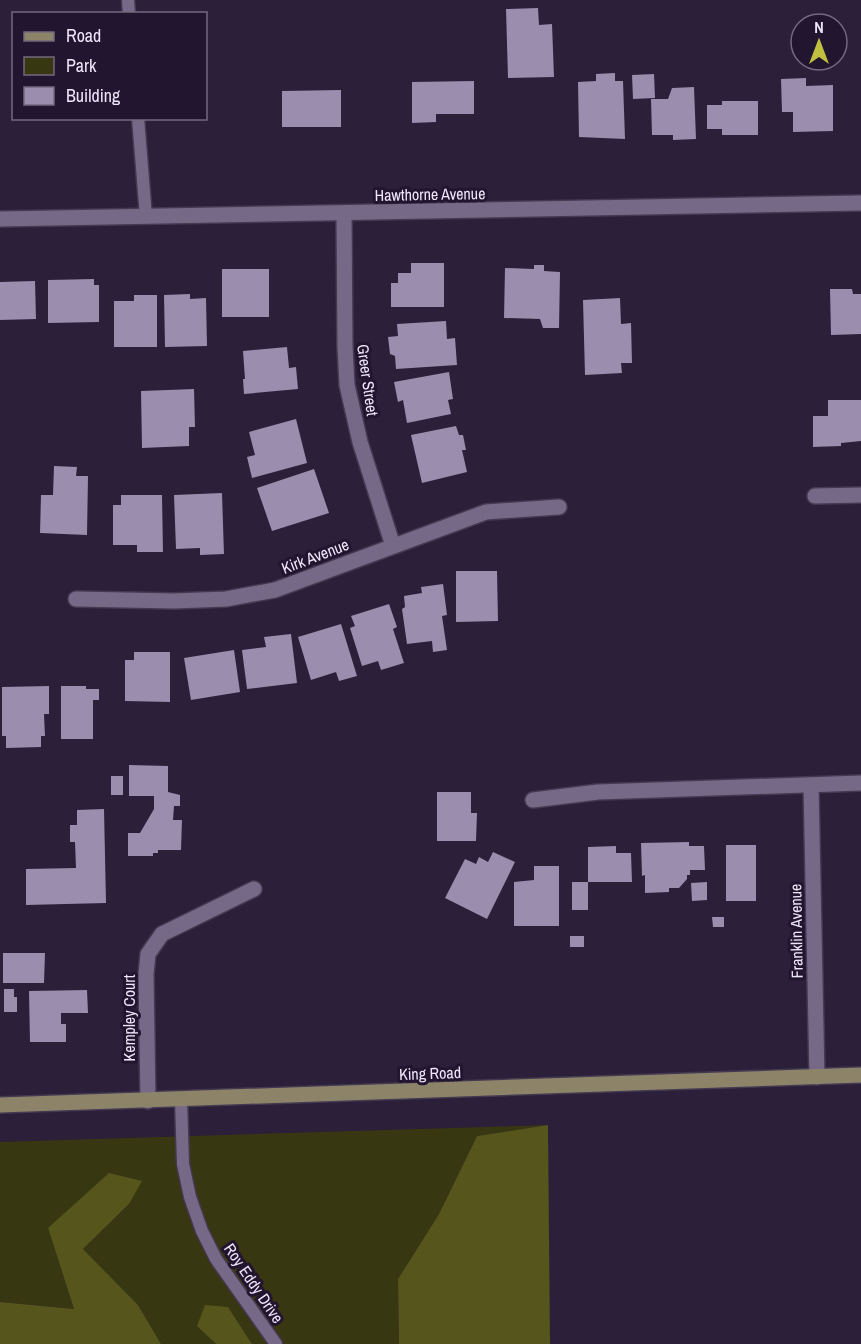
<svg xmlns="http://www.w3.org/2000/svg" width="861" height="1344" font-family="'Archivo Narrow',sans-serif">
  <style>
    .green { fill: #373711 }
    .forest { fill: #56551c }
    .building { fill: #9a8dae }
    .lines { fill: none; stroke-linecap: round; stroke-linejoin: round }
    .lane-casing { stroke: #433950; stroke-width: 15 }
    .street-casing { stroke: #433950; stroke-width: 18 }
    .secondary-casing { stroke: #433950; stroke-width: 18 }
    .lane { stroke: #766988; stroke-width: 12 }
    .street { stroke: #766988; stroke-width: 15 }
    .secondary { stroke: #8d8369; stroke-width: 15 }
    .labels { text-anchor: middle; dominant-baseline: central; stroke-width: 6; stroke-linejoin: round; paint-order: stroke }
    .street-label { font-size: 16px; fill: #ede6f8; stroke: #21152f }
  </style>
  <rect width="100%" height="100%" fill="#2b1f39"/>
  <!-- green -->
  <polygon class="green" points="548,1125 477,1136 439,1214 398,1279 399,1344 252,1344 228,1307 198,1326 216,1344 161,1344 138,1305 83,1249 129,1204 48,1228 74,1309 0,1302 0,1142"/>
  <!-- forest -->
  <g class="forest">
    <polygon points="548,1125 550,1344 399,1344 398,1279 439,1214 477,1136"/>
    <polygon points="109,1173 142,1181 129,1204 83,1249 138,1305 161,1344 0,1344 0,1302 74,1309 48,1228"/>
    <polygon points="205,1305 228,1307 252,1344 216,1344 197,1326"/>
  </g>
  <!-- building -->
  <g class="building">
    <polygon points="538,8 539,25 552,24 554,77 508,78 506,9"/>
    <polygon points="615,73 615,81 623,81 625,139 579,137 578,82 596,81 596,74"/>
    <polygon points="654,74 655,98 633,99 632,75"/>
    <polygon points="806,78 806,86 833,85 833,131 793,132 793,112 782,112 781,79"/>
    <polygon points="474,81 474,114 436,114 436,122 412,123 412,82"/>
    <polygon points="694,87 696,139 673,140 673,135 652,135 651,99 668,99 672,88"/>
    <polygon points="341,90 341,127 282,127 282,91"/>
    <polygon points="722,101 758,101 758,135 722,135 722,129 707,129 707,105 722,105"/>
    <polygon points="411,263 444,263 444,307 391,307 391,283 398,283 398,273 411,273"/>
    <polygon points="534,265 544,265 544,271 560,272 559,328 543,328 540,319 504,318 505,268 534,269"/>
    <rect x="222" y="269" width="47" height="48"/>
    <polygon points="94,279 94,285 99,285 99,322 48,323 48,280"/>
    <polygon points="35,281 36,319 0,320 0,282"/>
    <polygon points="830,289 852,289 853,294 861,294 861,334 831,335"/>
    <polygon points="190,294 190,299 206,298 207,346 165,347 164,295"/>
    <polygon points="134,295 157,295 157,347 114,347 114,301 134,301"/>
    <polygon points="620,298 621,324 631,323 632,363 621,363 622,373 585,375 583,300"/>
    <polygon points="446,321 447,339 455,338 457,365 396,369 395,356 390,354 388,337 398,336 397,324"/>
    <polygon points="287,347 289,368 296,367 298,389 244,394 243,379 245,379 243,351"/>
    <polygon points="449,372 453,399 448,400 451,414 407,423 403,400 398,402 394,382"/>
    <polygon points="194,389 195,427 189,427 189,446 142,448 141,391"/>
    <polygon points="828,400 861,400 861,441 841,443 841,446 813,447 813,416 828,416"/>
    <polygon points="296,419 307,463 252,478 247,457 255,455 249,432"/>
    <polygon points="456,426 459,435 463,435 466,450 462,450 467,472 422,483 411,435"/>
    <polygon points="54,466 77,467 76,476 88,476 87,535 40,533 41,495 53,495"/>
    <polygon points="314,469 329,513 272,531 257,488"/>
    <polygon points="222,493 224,554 200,555 200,548 176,549 174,495"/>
    <polygon points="121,495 162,495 163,552 137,552 137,545 113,545 113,505 121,505"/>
    <polygon points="456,571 497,571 498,621 456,622"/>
    <polygon points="443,584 447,615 442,616 447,650 433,652 432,641 407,644 402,609 405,607 404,596 422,593 421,587"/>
    <polygon points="389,604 397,627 393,629 404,663 381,670 378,661 362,666 350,628 355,626 351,616"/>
    <polygon points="341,624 357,676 339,681 336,672 311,680 298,637"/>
    <polygon points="291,634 297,683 247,689 242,650 266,647 264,637"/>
    <polygon points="234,650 240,692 191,700 184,658"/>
    <polygon points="134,652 170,652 170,702 125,701 125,660 134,660"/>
    <polygon points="49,686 49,714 44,714 45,736 41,736 41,747 6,748 6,736 2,736 2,687"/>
    <polygon points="61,686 86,686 86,689 99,689 99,700 93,700 93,739 61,739"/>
    <polygon points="129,765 168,766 168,792 180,795 180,806 174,806 173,820 182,820 181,850 158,850 158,853 153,853 153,856 128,856 128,833 140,833 154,809 154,796 129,796"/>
    <rect x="111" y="776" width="12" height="19"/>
    <polygon points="437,792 471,792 471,813 477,813 476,841 437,841"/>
    <polygon points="104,809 106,903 26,905 26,869 76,868 75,842 70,842 70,825 77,825 77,810"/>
    <polygon points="689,842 689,846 704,846 705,870 690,870 690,875 687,875 687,879 679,888 669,888 669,892 645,893 645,875 642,876 641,843"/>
    <rect x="726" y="845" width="30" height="56"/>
    <polygon points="616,846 616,853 631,853 632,882 588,882 588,847"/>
    <polygon points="493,852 515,862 487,919 445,898 465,859 476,864 479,857 488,862"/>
    <polygon points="534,866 559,866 559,926 514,926 514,882 534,880"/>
    <rect x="572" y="882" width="16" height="28"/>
    <polygon points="707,882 707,900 692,901 691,883"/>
    <polygon points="712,917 724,917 724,927 713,927"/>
    <rect x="570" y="936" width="14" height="11"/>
    <polygon points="3,953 45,953 44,983 3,983"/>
    <polygon points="4,989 14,989 14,997 17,997 17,1012 4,1012"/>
    <polygon points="87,990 88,1013 61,1013 61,1024 66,1024 66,1042 30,1042 29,991"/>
  </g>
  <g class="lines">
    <defs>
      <g id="lane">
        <polyline points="128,0 129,14"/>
        <polyline points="138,118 146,217"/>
        <polyline points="181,1099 183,1164 190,1197 202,1231 216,1259 276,1344"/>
      </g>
      <g id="street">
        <polyline points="344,214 345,347 347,385 360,442 393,546"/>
        <polyline points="0,219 861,203"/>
        <polyline points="815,496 861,495"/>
        <polyline points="76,599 174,601 226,599 275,590 486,512 559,507"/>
        <polyline points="811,785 817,1077"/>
        <polyline points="533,800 598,792 861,783"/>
        <polyline points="148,1101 146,974 148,954 162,934 254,889"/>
      </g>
      <polyline id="secondary" points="0,1105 861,1075"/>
    </defs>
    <!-- lane casing -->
    <use href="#lane" class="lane-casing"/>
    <!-- street casing -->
    <use href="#street" class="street-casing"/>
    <!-- secondary casing -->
    <use href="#secondary" class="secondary-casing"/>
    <!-- lane -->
    <use href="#lane" class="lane"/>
    <!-- street -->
    <use href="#street" class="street"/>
    <!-- secondary -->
    <use href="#secondary" class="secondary"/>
  </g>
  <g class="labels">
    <!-- street labels -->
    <g class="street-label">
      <text transform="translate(430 194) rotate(-1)">Hawthorne Avenue</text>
      <text transform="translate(368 380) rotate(82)">Greer Street</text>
      <text transform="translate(315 556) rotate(-21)">Kirk Avenue</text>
      <text transform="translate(796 931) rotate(-91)">Franklin Avenue</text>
      <text transform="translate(129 1018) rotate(-90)">Kempley Court</text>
      <text transform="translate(430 1073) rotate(-2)">King Road</text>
      <text transform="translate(254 1283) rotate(56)">Roy Eddy Drive</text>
    </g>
  </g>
  <!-- legend -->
  <rect x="12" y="12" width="195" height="108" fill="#21152f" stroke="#73697f" stroke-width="1.5"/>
  <rect x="24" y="32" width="30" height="9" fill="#8d8369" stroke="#73697f" stroke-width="1.5"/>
  <text x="66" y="42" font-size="18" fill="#ede6f8">Road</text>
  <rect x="24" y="57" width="30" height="18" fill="#373711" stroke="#73697f" stroke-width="1.5"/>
  <text x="66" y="72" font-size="18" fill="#ede6f8">Park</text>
  <rect x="24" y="87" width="30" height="18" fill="#9a8dae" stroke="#73697f" stroke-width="1.5"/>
  <text x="66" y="102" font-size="18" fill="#ede6f8">Building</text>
  <!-- north arrow -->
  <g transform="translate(819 42)"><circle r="28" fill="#21152f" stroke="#73697f" stroke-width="1.5"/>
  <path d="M0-4.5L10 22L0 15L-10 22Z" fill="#c1be40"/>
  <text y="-9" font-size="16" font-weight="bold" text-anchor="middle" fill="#ede6f8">N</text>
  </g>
</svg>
